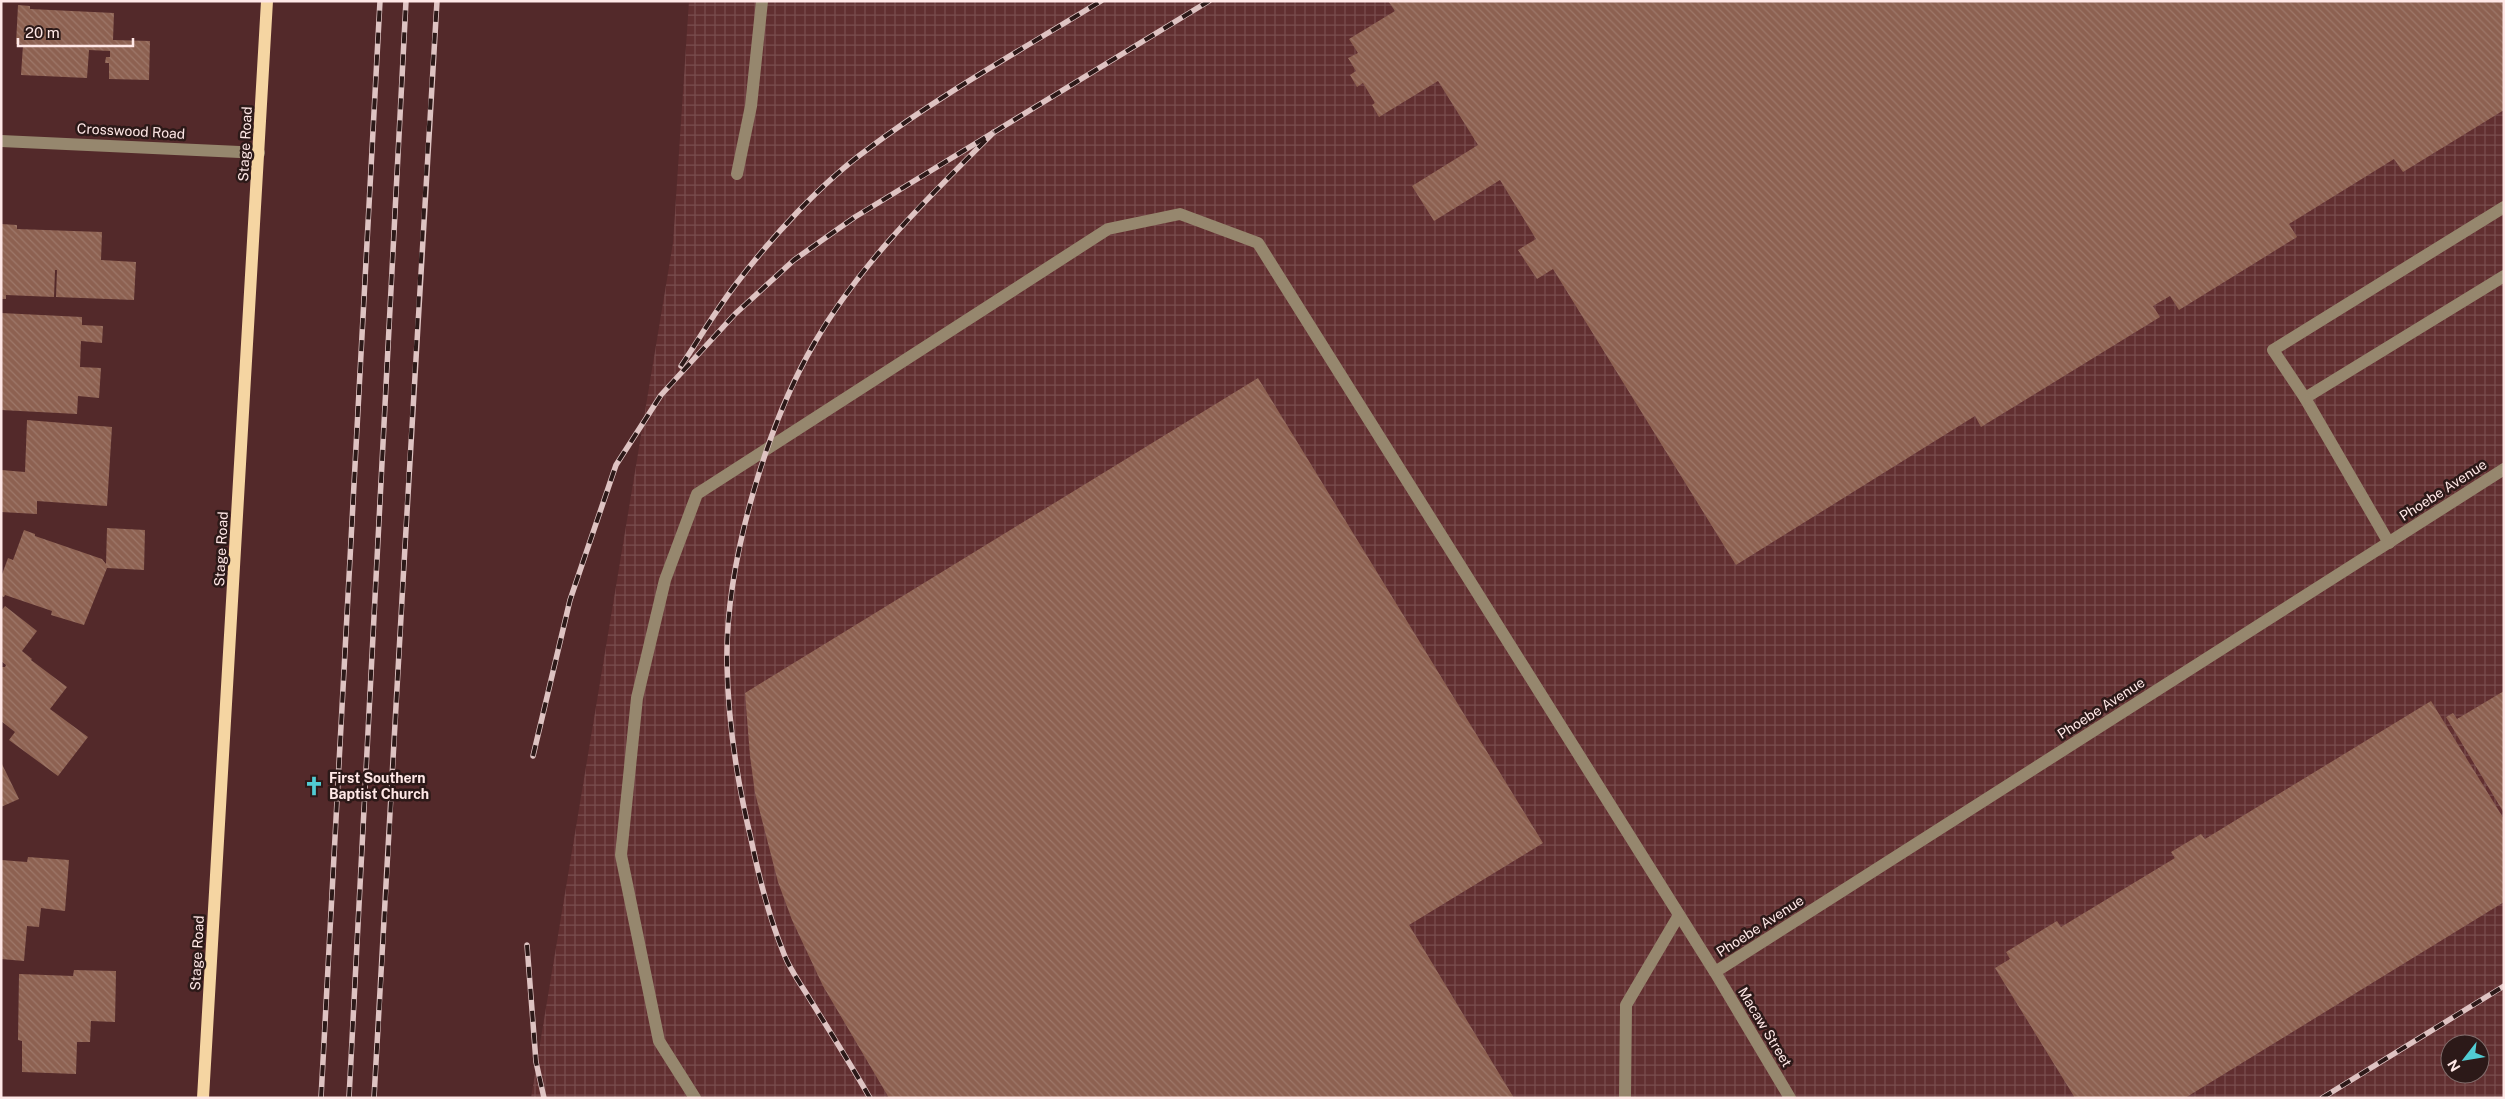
<svg xmlns="http://www.w3.org/2000/svg" width="2505" height="1099" font-family="'Public Sans',sans-serif">
  <style>
    .industrial { fill: url(#industrial-grid); fill-rule: evenodd }
    .building { fill: url(#building-back-hatch) }
    .lines { fill: none; stroke-linecap: round; stroke-linejoin: round }
    .minor { stroke: #96876e; stroke-width: 12 }
    .major { stroke: #f5d5a2; stroke-width: 12 }
    .rail-casing { stroke: #dec3c2; stroke-width: 5.5 }
    .rail { stroke: #2c1918; stroke-width: 4; stroke-dasharray: 11; stroke-linecap: butt }
    .labels { text-anchor: middle; dominant-baseline: central; stroke-width: 5; stroke-linejoin: round; paint-order: stroke }
    .street-label { font-size: 14px; fill: #ffe8e7; stroke: #2c1918 }
    .poi-label { font-size: 14px; font-weight: bold; fill: #ffe8e7; stroke: #2c1918; text-anchor: start }
  </style>
  <defs>
    <pattern id="industrial-grid" width="8" height="8" patternUnits="userSpaceOnUse" patternTransform="scale(1.25)"><rect width="8" height="8" fill="#612f30"/><path d="M0 4h8M4 0v8" fill="none" stroke="#794d4e"/></pattern>
    <pattern id="building-back-hatch" width="6" height="6" patternUnits="userSpaceOnUse" patternTransform="scale(1.25)"><rect width="6" height="6" fill="#8d6151"/><path d="M-1 5l2 2M0 0l6 6M5-1l2 2" fill="none" stroke="#9e786a"/></pattern>
  </defs>
  <rect width="100%" height="100%" fill="#53292a"/>
  <!-- industrial -->
  <path class="industrial" d="M689,1H2504V1098H531L673,243ZM2450,1044H2480V1074H2450Z"/>
  <!-- building -->
  <g class="building">
    <polygon points="1388,1 2504,1 2504,110 2403,172 2394,159 2289,224 2297,237 2179,310 2170,296 2153,306 2160,317 1981,427 1975,416 1736,565 1553,269 1537,279 1518,250 1536,239 1500,180 1434,221 1412,186 1478,145 1438,81 1379,117 1372,105 1375,103 1363,83 1357,87 1350,75 1356,71 1348,58 1358,53 1349,39 1395,11"/>
    <polygon points="18,5 30,6 30,9 114,13 113,40 150,41 149,80 109,79 109,63 105,63 106,57 110,57 110,51 89,50 87,78 21,75 23,45 16,44"/>
    <polygon points="1,224 17,225 17,229 102,232 101,260 136,262 134,300 56,297 57,270 55,270 54,297 6,295 6,299 1,299"/>
    <polygon points="1,313 82,317 82,325 103,326 102,343 81,341 80,367 101,368 99,398 78,396 77,414 1,410"/>
    <polygon points="1258,378 1543,843 1409,925 1514,1098 889,1098 823,986 792,920 778,882 755,793 750,756 745,693"/>
    <polygon points="27,420 112,427 107,506 37,501 37,514 1,512 1,470 25,472"/>
    <polygon points="107,528 145,530 144,570 107,568 84,625 51,615 52,611 5,595 4,597 1,596 1,577 8,558 13,560 24,530 35,534 35,536 102,559 106,564"/>
    <polygon points="5,606 37,631 22,651 32,659 31,660 67,687 50,709 88,737 58,776 9,740 15,732 1,721 1,667 5,667 6,665 1,661 1,611"/>
    <polygon points="2504,691 2504,813 2446,717 2453,713 2457,719"/>
    <polygon points="2431,701 2504,819 2504,902 2185,1098 2075,1098 1995,968 2010,959 2006,952 2057,921 2061,927 2175,858 2171,852 2201,834 2205,839"/>
    <polygon points="1,762 19,799 1,807"/>
    <polygon points="28,857 69,860 65,911 41,908 39,927 27,926 24,961 1,959 1,860 27,862"/>
    <polygon points="74,970 116,971 115,1022 91,1021 90,1042 77,1042 76,1074 22,1072 22,1041 18,1040 19,974 73,976"/>
  </g>
  <g class="lines">
    <!-- minor -->
    <g class="minor">
      <polyline points="1,141 259,153"/>
      <polyline points="737,174 751,106 762,1"/>
      <polyline points="2305,398 2504,276"/>
      <polyline points="2389,543 2305,398 2273,350 2504,207"/>
      <polyline points="1715,972 2504,469"/>
      <polyline points="695,1098 659,1041 621,855 637,698 665,580 697,494 1108,229 1180,214 1258,243 1715,972 1790,1098"/>
      <polyline points="1625,1098 1626,1005 1679,915"/>
    </g>
    <!-- major -->
    <polyline class="major" points="203,1098 267,1"/>
    <defs>
      <g id="rail">
        <path d="M681,366C699,339 716,310 736,284C771,238 821,183 868,149C941,94 1023,49 1101,1"/>
        <polyline points="533,756 570,600 616,465 661,395 735,314 794,260 855,217 1209,1"/>
        <polyline points="527,945 536,1062 544,1098"/>
        <polyline points="321,1098 380,1"/>
        <polyline points="349,1098 406,1"/>
        <path d="M374,1098C396,732 413,367 437,1"/>
        <path d="M870,1098C851,1065 831,1033 811,1001C802,986 790,970 784,954C769,917 759,878 751,839C737,781 728,722 727,663C725,565 766,426 815,342C861,262 929,197 994,132"/>
        <polyline points="2322,1098 2504,986"/>
      </g>
    </defs>
    <!-- rail casing -->
    <use href="#rail" class="rail-casing"/>
    <!-- rail -->
    <use href="#rail" class="rail"/>
  </g>
  <!-- icons -->
  <defs>
    <symbol id="church-bare" viewBox="-9 -9 18 18"><path d="M-1.2-6h2.4v3.5h3.3v2.4h-3.3V6h-2.4V-.1h-3.3v-2.4h3.3Z" fill="#51ccd3" stroke="#2c1918" stroke-width="2.5" paint-order="stroke"/></symbol>
  </defs>
  <g fill-rule="evenodd">
    <use href="#church-bare" x="300" y="772" width="28" height="28"/>
  </g>
  <g class="labels">
    <!-- street labels -->
    <g class="street-label">
      <text transform="translate(131 131) rotate(3)">Crosswood Road</text>
      <text transform="translate(245 144) rotate(-87)">Stage Road</text>
      <text transform="translate(2443 490) rotate(-33)">Phoebe Avenue</text>
      <text transform="translate(221 549) rotate(-87)">Stage Road</text>
      <text transform="translate(2101 708) rotate(-33)">Phoebe Avenue</text>
      <text transform="translate(1760 926) rotate(-33)">Phoebe Avenue</text>
      <text transform="translate(197 953) rotate(-87)">Stage Road</text>
      <text transform="translate(1765 1027) rotate(59)">Macaw Street</text>
    </g>
    <!-- poi labels -->
    <g class="poi-label">
      <text x="329" y="778">First Southern<tspan x="329" dy="16">Baptist Church</tspan></text>
    </g>
  </g>
  <!-- border -->
  <rect width="2505" height="1099" fill="none" stroke="#ffe8e7" stroke-width="5"/>
  <!-- north arrow -->
  <g transform="translate(2465 1059) rotate(239)"><circle r="24" fill="#2c1918" stroke="#806c6b"/>
  <path d="M0-4L9 19L0 12L-9 19Z" fill="#51ccd3"/>
  <text y="-8" font-size="14" font-weight="bold" text-anchor="middle" fill="#ffe8e7">N</text>
  </g>
  <!-- scale -->
  <path d="M18 38v8h115v-8" fill="none" stroke="#ffe8e7" stroke-width="2.5"/>
  <text x="25" y="38" font-size="15" fill="#ffe8e7" stroke="#2c1918" stroke-width="4" paint-order="stroke">20 m</text>
</svg>
